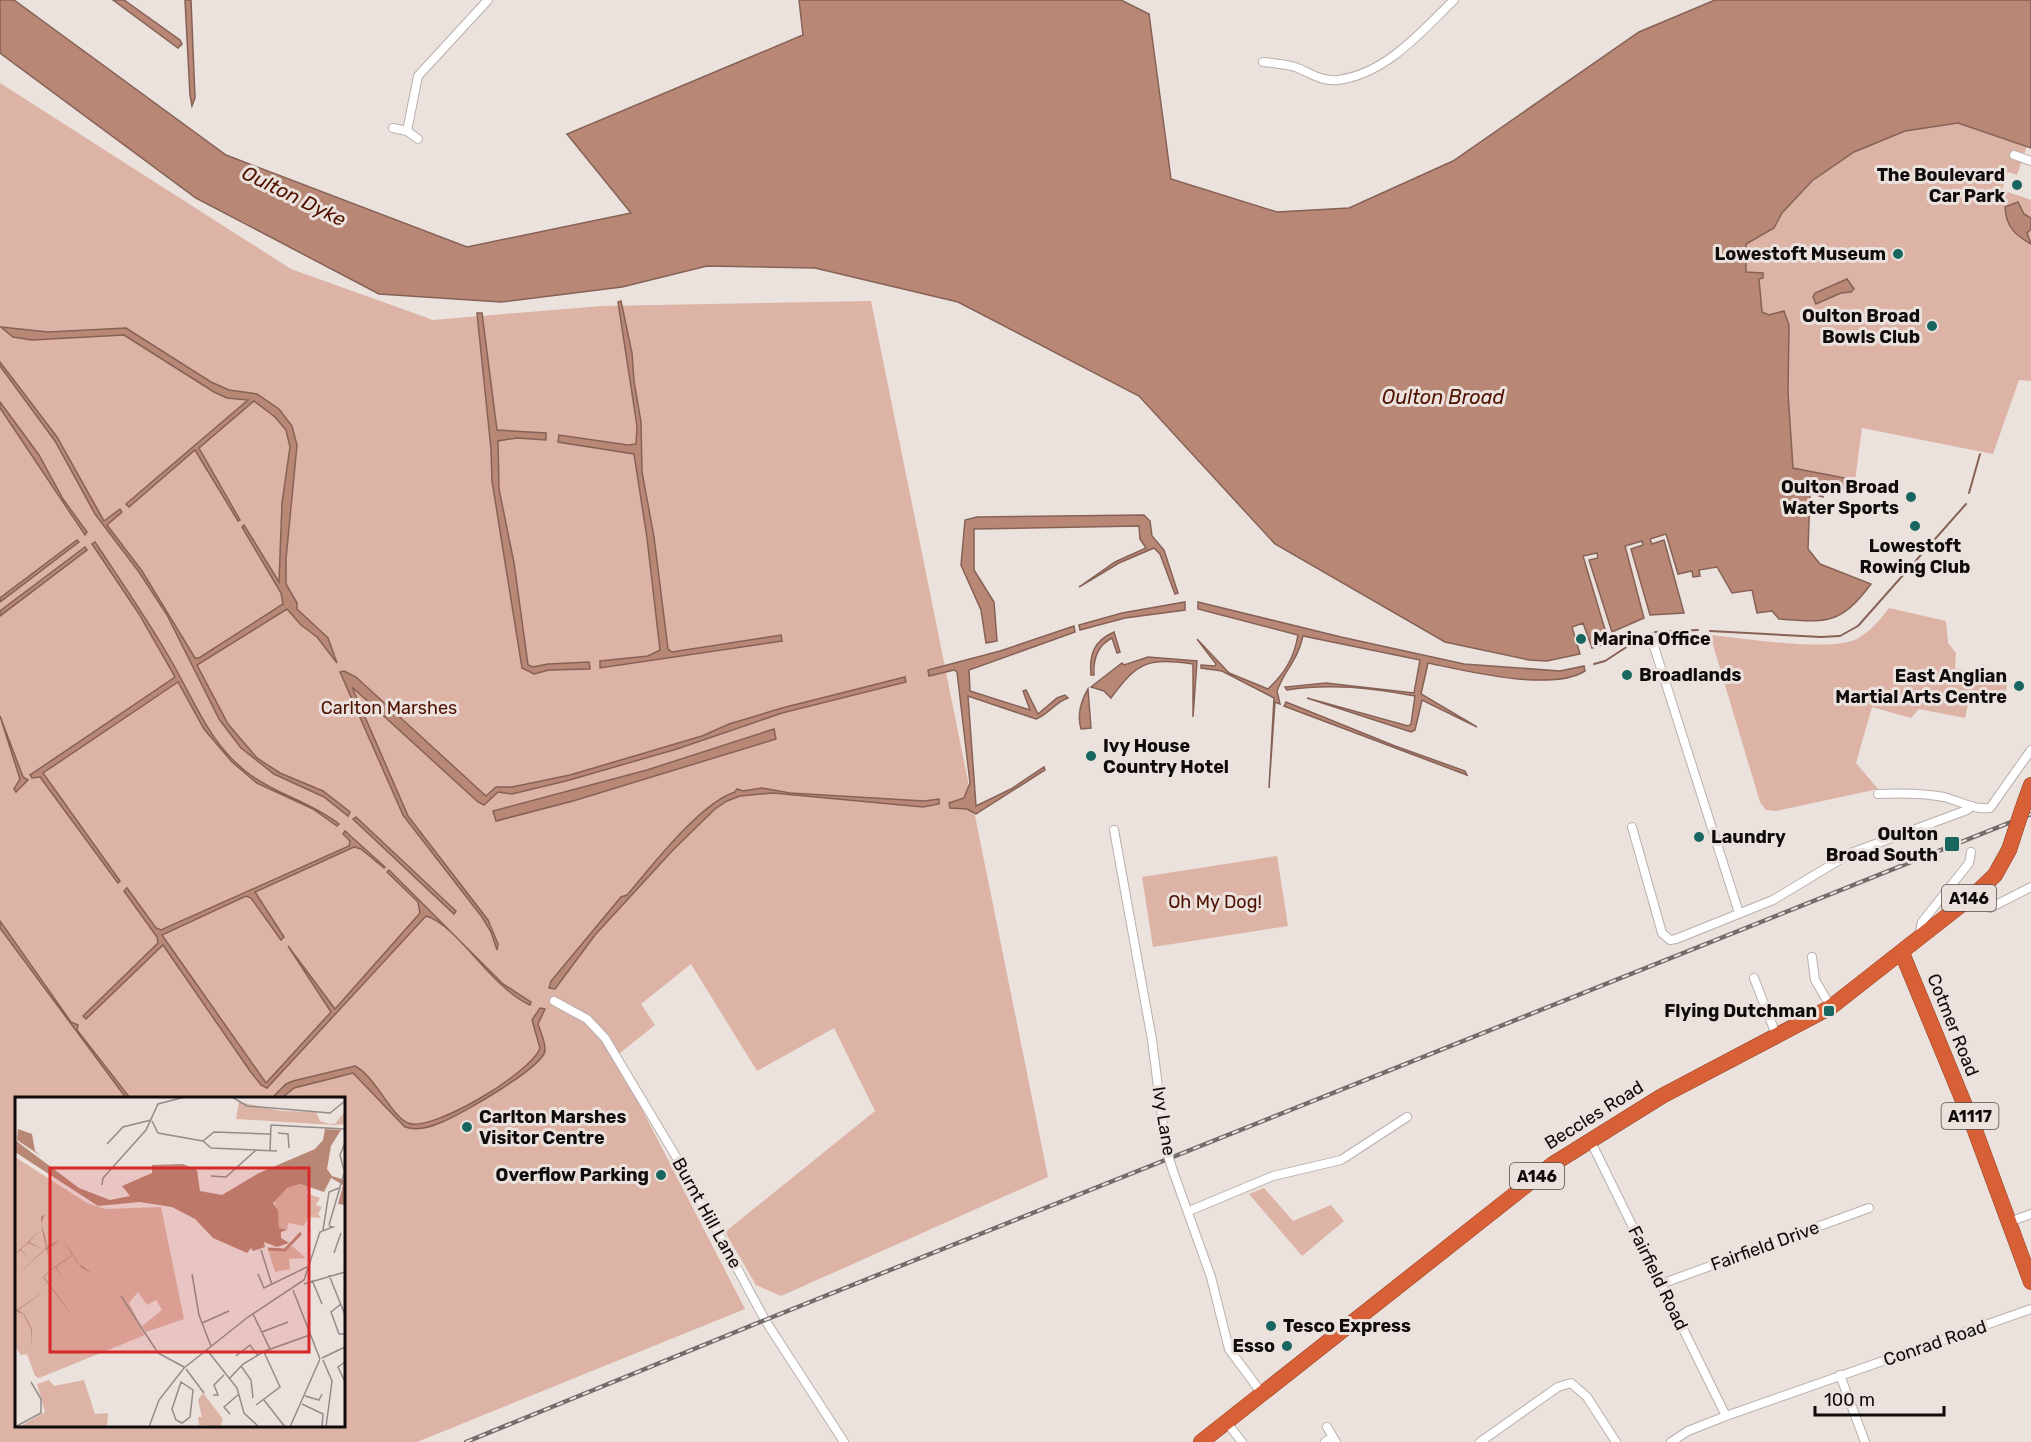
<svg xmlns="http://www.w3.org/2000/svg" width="2031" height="1442" font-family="Rubik,sans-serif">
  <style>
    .green { fill: #dcb3a5; fill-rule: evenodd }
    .water { fill: #b98776; stroke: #866256; stroke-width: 1.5 }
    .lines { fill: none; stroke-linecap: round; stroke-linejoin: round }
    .stream { stroke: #866256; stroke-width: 2 }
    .street-casing { stroke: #b9b0ac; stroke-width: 10 }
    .highway-casing { stroke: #914328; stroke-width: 16 }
    .street { stroke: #fff; stroke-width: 8 }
    .highway { stroke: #d76037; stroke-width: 15 }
    .rail-casing { stroke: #726c6a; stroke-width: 4.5 }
    .rail { stroke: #ebe1dd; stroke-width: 2; stroke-dasharray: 7; stroke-linecap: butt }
    .street-bridge-casing { stroke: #b9b0ac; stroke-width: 10; stroke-linecap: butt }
    .highway-bridge-casing { stroke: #914328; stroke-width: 16; stroke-linecap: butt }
    .street-bridge { stroke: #fff; stroke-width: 8 }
    .highway-bridge { stroke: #d76037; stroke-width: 15 }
    .poi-dot { fill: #196661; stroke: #ebe1dd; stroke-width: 2 }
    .labels { text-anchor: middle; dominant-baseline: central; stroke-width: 6; stroke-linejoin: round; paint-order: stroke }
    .shield { fill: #ebe1dd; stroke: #514c4a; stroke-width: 1.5 }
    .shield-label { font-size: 16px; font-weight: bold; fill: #0f0c0b }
    .poi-label { font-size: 18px; font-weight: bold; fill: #0f0c0b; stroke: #ebe1dd; text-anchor: end }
    .park-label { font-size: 18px; fill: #4f1100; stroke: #ebe1dd }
    .street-label { font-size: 18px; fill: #0f0c0b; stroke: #ebe1dd }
    .water-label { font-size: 20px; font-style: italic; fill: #511300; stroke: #ebe1dd }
    .inset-river { fill: none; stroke: #b98776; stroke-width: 3 }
    .inset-road { fill: none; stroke: #938c89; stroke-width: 1.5 }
    .view { fill: #d62828; fill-opacity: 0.15; stroke: #d62828; stroke-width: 3 }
    .inset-edge { fill: none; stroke: #0f0c0b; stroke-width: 3 }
  </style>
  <rect width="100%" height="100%" fill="#ebe1dd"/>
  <!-- green -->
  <g class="green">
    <path d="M0,83L291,269L433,320L602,306L871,301L1048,1177L781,1296L756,1285L725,1232L875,1111L834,1028L757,1071L691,964L641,1004L655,1025L615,1057L745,1309L417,1442H0ZM16,1098H344V1426H16Z"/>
    <polygon points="1958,123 2027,146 2017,175 2008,172 2002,190 2031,200 2031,381 2019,380 1993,454 1862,428 1855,480 1793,469 1788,393 1789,325 1762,312 1759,279 1762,273 1746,273 1746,244 1774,228 1782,213 1812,182 1854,152 1905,131"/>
    <path d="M1889,608L1946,621L1948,643L1956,653L1955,668L2008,680L2004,701L1970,695L1965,718L1919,709L1911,718L1872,707L1856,763L1878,789L1776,811L1766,810L1760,802L1710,635C1742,638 1834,653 1859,638C1871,630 1881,619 1889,608Z"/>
    <polygon points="1277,856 1288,926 1153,947 1142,877"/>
    <polygon points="1264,1188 1293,1221 1331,1205 1344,1221 1302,1256 1249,1194"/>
  </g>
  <!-- water -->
  <g class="water">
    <path d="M0,0H14L226,155L467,247L631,213L567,134L803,35L799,0H1121L1149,14L1171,179L1277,212L1349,208L1453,161L1639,32L1715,0H2031V148L1958,123L1905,131L1854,152L1812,181L1782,213L1774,228L1746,244V272L1763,273V278L1759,279L1762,312L1769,315L1784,311L1789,325L1788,393L1793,468L1855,480L1851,490L1812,483L1811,488L1824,492L1823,497L1810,493L1808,549L1820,564L1871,584C1841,624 1828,623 1779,619L1772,611L1757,613L1752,590L1732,593L1717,567L1699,570L1700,576L1693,577L1692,571L1678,574L1666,534L1650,539L1652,544L1664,540L1684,613L1650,615L1631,549L1643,545L1642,541L1625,546L1644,618L1612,632L1589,560L1598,558L1597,553L1583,556L1609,643L1592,648L1583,623L1572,627L1580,654L1547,661L1529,660L1445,642L1275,544L1139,396L958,302L815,268L707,266L622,287L501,302L379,294L196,198L0,53Z"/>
    <polygon points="113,0 124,0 180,40 182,44 178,48"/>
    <polygon points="185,0 191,0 195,98 192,106 190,95"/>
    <path d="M2018,202L2024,214L2031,218V229L2027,233L2031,244C2015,235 2006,227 2005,207Z"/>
    <polygon points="1847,279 1854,289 1851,292 1841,293 1816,304 1813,297 1815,293"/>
    <polygon points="621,301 632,353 634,381 641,422 642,472 654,537 668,649 672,652 781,635 782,641 600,668 600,661 648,656 660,650 647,538 634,454 558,442 559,435 628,445 636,444 637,426 618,302"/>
    <polygon points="477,313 482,313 497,430 546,433 546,440 517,438 498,441 499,489 514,563 528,665 533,667 548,664 589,662 590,669 549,670 534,674 522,668 492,481 491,449"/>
    <polygon points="1,327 48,332 126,328 211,382 229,390 257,394 279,409 292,426 297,445 286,559 286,584 297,603 297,609 328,638 337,663 317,637 301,625 287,609 197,665 228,724 257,758 280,773 323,791 350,812 348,816 324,797 274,774 241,748 219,719 167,615 139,572 95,514 55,441 0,366 0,362 57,437 104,521 120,509 122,512 107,525 142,571 195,658 199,658 283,604 281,593 242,527 244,525 279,582 282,503 290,447 286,430 275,417 254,401 199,448 240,520 238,521 195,450 129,507 126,504 248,400 227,398 214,392 124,335 32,340 13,337"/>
    <polygon points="0,402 39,455 63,499 87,532 85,535 0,408"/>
    <polygon points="1144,515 1150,521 1152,536 1164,550 1178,593 1175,594 1160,554 1154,548 1119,563 1079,587 1115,562 1146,548 1140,539 1139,526 974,529 974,570 994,602 997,641 986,643 981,610 961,565 965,520 977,517"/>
    <polygon points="77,540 79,542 0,602 0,598"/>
    <path d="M95,542C120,580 146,617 169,657C193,697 208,743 248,773C275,794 311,802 339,824L337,826L313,809L257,783L232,762L204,729L178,682L43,773L120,881L118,883L40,777L32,778L30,775L175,677L139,614L92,544Z"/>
    <polygon points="85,547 87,550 0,616 0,611"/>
    <polygon points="1185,602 1185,610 1125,618 1080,630 1079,625 1122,613"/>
    <path d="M1198,602L1341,637L1464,664L1560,671L1584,666L1585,671C1552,692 1466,671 1428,663L1421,694L1477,727L1422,700L1415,730L1411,732L1307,698L1408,726L1411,724L1415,696C1371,688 1331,683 1287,690L1285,687L1326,683L1414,693L1420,660L1303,636C1297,662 1285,669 1277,691L1280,704L1275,702L1269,788L1274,698L1222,671L1201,668V665L1215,666L1216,664L1197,639L1229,673L1268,689C1284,674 1294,659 1298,635L1198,609Z"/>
    <path d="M1074,626L1075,632L969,670L970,691L1030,710L1023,691L1026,690L1038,714L1057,698L1065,695L1068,698C1055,702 1049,714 1036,719L968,696L976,806L1011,789L1044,767L1045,770L976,814L967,809L950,808L949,803L964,798L970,783L957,672L954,670L929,676L928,670L1000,651Z"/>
    <path d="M1114,632L1120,652L1117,653L1112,638C1098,645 1093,659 1094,675H1091C1089,654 1094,641 1114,632Z"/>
    <path d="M1148,657L1197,661L1193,717V664C1148,658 1138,661 1111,698L1104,691L1091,687L1122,663L1124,665Z"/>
    <polygon points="344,671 356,677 486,796 496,787 512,787 570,775 702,736 729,724 782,708 905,677 906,682 782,713 677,749 566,781 512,794 498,792 484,805 478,802 352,687 408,816 488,920 498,944 497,950 491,932 482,917 403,815 340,672"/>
    <path d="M1088,689L1091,728L1081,729C1077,715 1081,701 1088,689Z"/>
    <polygon points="1286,702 1395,746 1465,771 1467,775 1284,706"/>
    <polygon points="0,716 23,777 28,780 16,792 14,789 20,779"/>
    <polygon points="774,729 776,739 573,801 496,821 493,811 647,770"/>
    <path d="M762,788L790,793L924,801L939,799V804L923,807L773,793L740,796L727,801L715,809L673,850L595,935L555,989L549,988L551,981L621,897L627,895C652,866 700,803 735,792L737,789L743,791Z"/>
    <polygon points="356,817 456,911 454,914 353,819"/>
    <path d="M345,831L385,867L384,868L361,849L354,847L255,892L284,937L281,940L251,898L246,896L162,935L266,1083L331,1012L288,946L335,1009L420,913L418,902L387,872L389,870L503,984L531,1002L530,1005C490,987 458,925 426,916L267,1088L261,1085L250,1071L163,945L86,1019L83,1016L158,943L157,937L124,891L127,888L156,928L161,930L349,846L350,841L343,834Z"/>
    <polygon points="0,921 71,1022 78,1025 77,1030 130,1098 126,1098 0,928"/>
    <path d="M540,1008L545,1009L538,1024C540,1031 546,1043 545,1051C542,1068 460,1115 442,1122C431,1127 417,1131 405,1127L353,1073L294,1088L282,1098H272L286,1084L293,1081L355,1066C376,1077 391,1116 408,1123C432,1133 532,1072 540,1048L532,1020Z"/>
  </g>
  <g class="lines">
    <!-- stream -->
    <g class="stream">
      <polyline points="1969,493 1980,454"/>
      <polyline points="1710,631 1821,637 1840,636 1858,626 1966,504"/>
      <polyline points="1655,632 1698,630"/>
      <polyline points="1594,664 1605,661 1645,635"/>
    </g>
    <defs>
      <g id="street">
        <path d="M1263,62C1273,63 1285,64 1295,67C1309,72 1321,82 1338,80C1386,74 1422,31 1454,0"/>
        <polyline points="393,128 407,131 418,139"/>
        <polyline points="407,131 418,76 488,0"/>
        <polyline points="2014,155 2031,161"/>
        <polyline points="1651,637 1739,913"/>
        <path d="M1878,794C1900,793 1922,793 1944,797C1959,801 1974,810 1990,808L2031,750"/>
        <polyline points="1632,827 1662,933 1670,940 1676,939 1773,900 1851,853 1967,810 1972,806"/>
        <polyline points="1114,830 1152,1040 1166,1149"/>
        <polyline points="1990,908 2031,887"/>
        <polyline points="1919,936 1922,922 1969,863 1971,852"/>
        <polyline points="1812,957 1815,980 1831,1007"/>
        <polyline points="1754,978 1777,1037"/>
        <polyline points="554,1001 587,1019 605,1038 687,1175 765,1320 844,1442"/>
        <polyline points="1590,1140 1726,1416"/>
        <polyline points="1173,1171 1211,1277 1229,1349 1263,1395"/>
        <polyline points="1189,1211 1273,1176 1341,1160 1407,1117"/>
        <polyline points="2009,1222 2031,1214"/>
        <polyline points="1661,1284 1869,1208"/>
        <polyline points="1840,1375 1865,1442"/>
        <polyline points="1227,1423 1242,1442"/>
        <polyline points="1327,1427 1336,1442"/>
        <polyline points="1325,1442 1333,1437"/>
        <polyline points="1480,1442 1558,1387 1571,1383 1587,1397 1616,1442"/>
        <polyline points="1671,1442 1688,1431 1726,1416 2031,1309"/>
      </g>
      <g id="highway">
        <polyline points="2022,810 2031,785"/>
        <polyline points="1902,953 1973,1125 2031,1282"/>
        <polyline points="1201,1442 1553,1164 1662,1096 1831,1007 1975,894 1995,875 2009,850"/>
      </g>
    </defs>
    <!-- street casing -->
    <use href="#street" class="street-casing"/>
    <!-- highway casing -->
    <use href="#highway" class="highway-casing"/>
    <!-- street -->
    <use href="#street" class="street"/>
    <!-- highway -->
    <use href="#highway" class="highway"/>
    <defs>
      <polyline id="rail" points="466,1442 765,1320 2031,814"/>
    </defs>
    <!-- rail casing -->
    <use href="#rail" class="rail-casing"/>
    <!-- rail -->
    <use href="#rail" class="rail"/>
    <defs>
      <polyline id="street-bridge" points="1166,1149 1173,1171"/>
      <polyline id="highway-bridge" points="2009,850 2022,810"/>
    </defs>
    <!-- street-bridge casing -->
    <use href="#street-bridge" class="street-bridge-casing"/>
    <!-- highway-bridge casing -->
    <use href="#highway-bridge" class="highway-bridge-casing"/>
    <!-- street-bridge -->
    <use href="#street-bridge" class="street-bridge"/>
    <!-- highway-bridge -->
    <use href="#highway-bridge" class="highway-bridge"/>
  </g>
  <!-- markers -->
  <g class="poi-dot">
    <circle cx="2017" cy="185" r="6"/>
    <circle cx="1898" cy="254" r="6"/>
    <circle cx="1932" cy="326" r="6"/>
    <circle cx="1911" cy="497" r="6"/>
    <circle cx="1915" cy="526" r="6"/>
    <circle cx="1581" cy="639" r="6"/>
    <circle cx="1627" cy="675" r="6"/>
    <circle cx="2019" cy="686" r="6"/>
    <circle cx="1091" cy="756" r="6"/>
    <circle cx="1699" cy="837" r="6"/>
    <rect x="1944" y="836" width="16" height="16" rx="3"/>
    <rect x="1823" y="1005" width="12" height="12" rx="3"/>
    <circle cx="467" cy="1127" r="6"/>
    <circle cx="661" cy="1175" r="6"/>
    <circle cx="1271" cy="1326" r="6"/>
    <circle cx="1287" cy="1346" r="6"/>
  </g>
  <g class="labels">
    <!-- shield labels -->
    <g class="shield">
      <rect x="1942" y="885" width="54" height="26" rx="4.5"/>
      <rect x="1941.5" y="1103" width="57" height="26" rx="4.5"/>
      <rect x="1510" y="1163" width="54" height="26" rx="4.5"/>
    </g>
    <g class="shield-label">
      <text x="1969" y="898">A146</text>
      <text x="1970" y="1116">A1117</text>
      <text x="1537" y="1176">A146</text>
    </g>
    <!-- poi labels -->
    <g class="poi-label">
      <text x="2005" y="175">The Boulevard<tspan x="2005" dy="21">Car Park</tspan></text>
      <text x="1886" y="254">Lowestoft Museum</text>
      <text x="1920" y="316">Oulton Broad<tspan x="1920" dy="21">Bowls Club</tspan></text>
      <text x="1899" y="487">Oulton Broad<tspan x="1899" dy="21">Water Sports</tspan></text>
      <text x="1915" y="546" text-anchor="middle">Lowestoft<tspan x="1915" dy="21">Rowing Club</tspan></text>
      <text x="1593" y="639" text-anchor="start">Marina Office</text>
      <text x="1639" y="675" text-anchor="start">Broadlands</text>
      <text x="2007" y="676">East Anglian<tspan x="2007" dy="21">Martial Arts Centre</tspan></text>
      <text x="1103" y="746" text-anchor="start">Ivy House<tspan x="1103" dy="21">Country Hotel</tspan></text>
      <text x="1938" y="834">Oulton<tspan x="1938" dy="21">Broad South</tspan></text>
      <text x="1711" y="837" text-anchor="start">Laundry</text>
      <text x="1817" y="1011">Flying Dutchman</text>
      <text x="479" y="1117" text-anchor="start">Carlton Marshes<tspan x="479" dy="21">Visitor Centre</tspan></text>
      <text x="649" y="1175">Overflow Parking</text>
      <text x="1283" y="1326" text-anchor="start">Tesco Express</text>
      <text x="1275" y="1346">Esso</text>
    </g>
    <!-- park labels -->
    <g class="park-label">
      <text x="389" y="708">Carlton Marshes</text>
      <text x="1215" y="902">Oh My Dog!</text>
    </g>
    <!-- street labels -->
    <g class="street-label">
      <text transform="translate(1953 1025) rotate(68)">Cotmer Road</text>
      <text transform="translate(1594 1115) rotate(-32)">Beccles Road</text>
      <text transform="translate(1164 1121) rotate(81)">Ivy Lane</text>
      <text transform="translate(707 1213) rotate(61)">Burnt Hill Lane</text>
      <text transform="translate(1765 1246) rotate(-20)">Fairfield Drive</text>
      <text transform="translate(1658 1278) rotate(64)">Fairfield Road</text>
      <text transform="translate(1935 1343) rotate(-19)">Conrad Road</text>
    </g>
    <!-- water labels -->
    <g class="water-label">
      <text transform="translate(294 196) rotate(26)">Oulton Dyke</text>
      <text x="1443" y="397">Oulton Broad</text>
    </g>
  </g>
  <!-- overview -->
  <g transform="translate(15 1097)">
    <rect width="330" height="330" fill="#ebe1dd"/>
    <path d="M224,5L266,14L301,15L305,24L314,27H320L330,14V27L320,28L221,22ZM0,60L72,106L90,112L146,110L169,222L131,235L127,229L147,213L141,203L132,208L123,195L114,206L130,238L24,281L20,279L12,257L6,258L0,250ZM285,87L294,90L291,96L305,101L301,108L307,110L303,117L306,121L293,120L289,129L273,126L272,133L264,131L263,113L258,103L272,91ZM277,149L291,161L274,162L275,172L260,175L253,152L269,154ZM34,283L39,289L69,283L80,317L93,316L92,330H4L30,315L22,287ZM188,296L208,322L205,330L184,328L183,320H187L183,303Z" fill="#dcb3a5"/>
    <path d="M3,32L17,37L20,54L26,59L2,43ZM310,32L326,33L316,49L312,72L317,79L330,83V108L323,107L328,88L316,81L309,95L285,87L272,91L258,106L263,113L264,131L272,133L266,135V141L274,146L262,150L249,145L250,150L238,154L236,151L232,156L198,141L180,122L157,110L125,105L83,109L0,55V43L64,91L95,103L115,99L107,89L137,76V68L168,67L182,73L185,94L207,98L244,76L300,52L308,43ZM30,117L26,127L30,138L32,150L46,142L32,153L38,171L57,158L47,141L64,167L78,177L67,171L61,164L58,158L41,170L50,184L40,170L29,180L62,225L35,190L3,213L9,217L17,232L16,252V232L8,217L0,214L35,190L28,180L38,171L31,152L0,180L31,151L27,132L14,145L28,152L13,146L6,152L15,164L6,153L0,157L27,132L26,126V120L30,117L46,139Z" fill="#b98776"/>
    <path class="inset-river" d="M253,152L270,153L286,136"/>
    <path class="inset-road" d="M217,0L232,9L315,16L330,4M137,24L143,36L188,44M263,36L273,37L274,51M188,44L196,51L262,54M188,44L199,35L255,37M92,47L108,30L136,23M255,54L256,28L330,32M329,73L325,58L330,46M196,79L211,80L241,53M87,88L88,81L131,33L143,7L170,0M314,128L330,73M308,133L314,95L324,91M246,153L257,188M319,156L326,136M177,177L184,218L196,249M243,177L249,191L292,170M314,178L330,218M297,183L307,207M289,187L330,175M278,193L305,262M106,199L143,256L169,270M326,207L316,215L324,237H330M238,217L255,252M187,226L214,214M247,235L273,225M192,253L222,291L229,316L244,330M221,259L235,248L243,259M307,261L330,250M308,263L317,284L311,330M330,265L323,270L330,285M226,269L236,283L238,301M171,272L189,296M214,282L228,267L250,254L295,238M166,285L178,293L175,320L167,326L161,323L157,312ZM198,298H203L199,288L209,278M290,299L304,303L307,297M249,303L270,330M287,307L308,317L307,330M241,308L265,290L249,255M215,317L209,310L224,297M0,330L26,316V302L16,285M134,330L144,303L169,271L233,220L289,183L305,135L318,130L314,129M275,330L305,262"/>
    <path class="view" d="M35,71H294V255H35Z"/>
    <rect width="330" height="330" class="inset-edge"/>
  </g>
  <!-- scale -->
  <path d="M1815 1406v9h129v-9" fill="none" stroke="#0f0c0b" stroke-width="3"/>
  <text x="1824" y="1406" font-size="18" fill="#0f0c0b" stroke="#ebe1dd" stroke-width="4.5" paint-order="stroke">100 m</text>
</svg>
